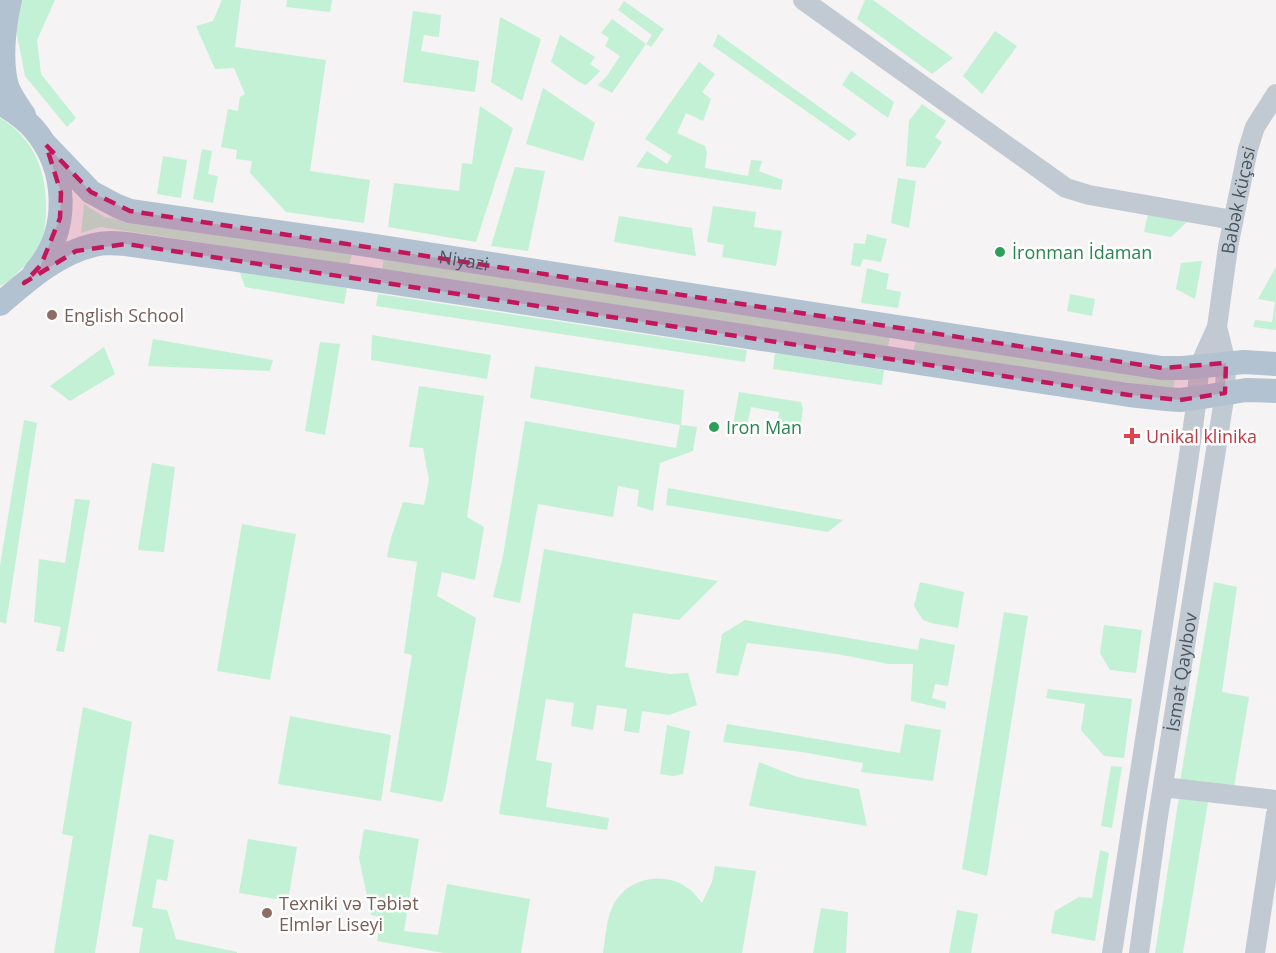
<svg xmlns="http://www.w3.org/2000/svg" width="1276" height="953" font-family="'Open Sans',sans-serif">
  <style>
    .green { fill: #c3f1d5 }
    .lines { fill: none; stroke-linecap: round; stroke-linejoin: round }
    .minor { stroke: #c1cad2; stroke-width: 20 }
    .major { stroke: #b3c2d1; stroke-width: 24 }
    .marked { fill: #c2185b; fill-opacity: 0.2; stroke: #c2185b; stroke-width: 4.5; stroke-dasharray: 12 8; stroke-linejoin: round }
    .leisure-dot { fill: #2e9e5b; stroke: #fff; stroke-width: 2 }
    .education-dot { fill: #8d6e63; stroke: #fff; stroke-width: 2 }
    .health-dot { fill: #e0444e; stroke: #fff; stroke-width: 2 }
    .labels { text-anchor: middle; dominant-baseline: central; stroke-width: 5; stroke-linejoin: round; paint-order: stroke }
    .street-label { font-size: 18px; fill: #4a5661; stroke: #fff }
    .leisure-label { font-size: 18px; fill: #27864d; stroke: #fff; text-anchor: start }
    .education-label { font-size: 18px; fill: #785e54; stroke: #fff; text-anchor: start }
    .health-label { font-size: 18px; fill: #be3a42; stroke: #fff; text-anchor: start }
  </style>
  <rect width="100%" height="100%" fill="#f5f3f3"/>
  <!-- green -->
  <g class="green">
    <polygon points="20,0 55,0 37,40 41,74 76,118 67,127 25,76 15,25"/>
    <polygon points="222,0 241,0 235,47 326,60 310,171 370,180 364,223 286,212 250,173 252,161 236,159 237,150 221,147 228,109 238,111 240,97 245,94 234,68 215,69 196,26 213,21"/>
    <polygon points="287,0 332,0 330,12 286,7"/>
    <polygon points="865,0 873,0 953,58 932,74 857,19"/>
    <polygon points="624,1 664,29 651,47 646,44 612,93 598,85 607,76 620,56 605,46 609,38 601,33 612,19 646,44 652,35 618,10"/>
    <polygon points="413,11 441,15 439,37 424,35 421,51 479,61 475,92 403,82"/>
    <polygon points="500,17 541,39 522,101 491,82"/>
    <polygon points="995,31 1017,46 982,94 963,76"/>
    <polygon points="718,34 857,134 849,141 713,46"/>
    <polygon points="560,35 595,57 590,64 600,71 586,85 579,82 551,62"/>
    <polygon points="699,62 715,74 702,92 711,99 703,121 686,113 677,133 705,146 707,152 705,168 748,176 751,160 762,161 759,171 783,180 781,190 636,167 647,151 667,164 672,156 645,139"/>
    <polygon points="851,71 894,102 888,118 842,85"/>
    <polygon points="543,88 595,123 583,161 526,144"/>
    <polygon points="922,104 946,121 935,137 942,142 925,168 906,166 909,121"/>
    <polygon points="480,106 513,128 476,242 388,227 394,183 459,191 462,163 472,164"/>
    <path d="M0,118C34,138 47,172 46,210C46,220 45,232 41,242C36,253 27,264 18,272C12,278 8,283 0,286Z"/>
    <polygon points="202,149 212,151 208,174 218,176 213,203 193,199"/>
    <polygon points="163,156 187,160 181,198 157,194"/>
    <polygon points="515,167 545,171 528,251 491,246"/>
    <polygon points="898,178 916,181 909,228 891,223"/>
    <polygon points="84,204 104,217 352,255 349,265 100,227 81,233"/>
    <polygon points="713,206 756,212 754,227 782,231 776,266 722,257 724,245 707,242"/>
    <polygon points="1148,214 1187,222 1171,237 1144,232"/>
    <polygon points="619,216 692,228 696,256 614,242"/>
    <polygon points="867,234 887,239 881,262 863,259 860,267 851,265 854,243 865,244"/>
    <polygon points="384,258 890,336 888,347 382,270"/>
    <polygon points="1202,261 1195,299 1176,289 1181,263"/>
    <polygon points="1276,267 1276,330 1253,327 1255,320 1272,322 1275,302 1258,299"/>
    <polygon points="867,268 889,274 886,289 901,292 898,308 861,303"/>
    <polygon points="239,270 347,288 344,304 245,287"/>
    <polygon points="378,294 747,350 745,362 376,306"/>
    <polygon points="1070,294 1095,299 1092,316 1067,311"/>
    <polygon points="372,335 491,355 487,379 371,360"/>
    <polygon points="153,339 273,360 270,371 148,366"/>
    <polygon points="916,340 1175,379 1173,389 913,352"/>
    <polygon points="320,342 340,344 325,435 305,431"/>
    <polygon points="104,347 115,374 70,401 50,386"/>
    <polygon points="775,353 884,370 882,385 773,369"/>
    <polygon points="535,366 684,390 681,425 697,427 693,451 660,463 653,511 637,506 639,490 618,486 613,517 538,504 520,603 493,597 503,556 525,421 676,448 680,425 530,398"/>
    <polygon points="419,386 484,396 467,517 484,527 475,580 442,572 437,596 476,618 445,792 442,802 390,792 412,655 404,653 417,562 387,557 391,538 403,502 424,505 429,480 423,448 409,447"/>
    <polygon points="739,392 801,402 803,408 799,436 775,433 779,412 751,407 746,429 733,425"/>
    <polygon points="24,420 37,423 6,624 0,622 0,565"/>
    <polygon points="152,463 175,467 164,552 138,550"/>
    <polygon points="668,488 843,520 828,532 666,505"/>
    <polygon points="75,499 90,500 64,652 56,651 61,627 34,622 39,559 65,563"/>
    <polygon points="242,524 296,534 270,680 217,671"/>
    <polygon points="544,549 718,581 679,620 633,613 625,667 670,674 688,673 697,705 669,715 642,711 639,733 624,731 627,709 597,705 593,730 571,726 574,703 546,699 536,760 552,763 546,807 609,818 607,830 499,814"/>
    <polygon points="920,582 964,592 958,628 931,623 923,620 914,606"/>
    <polygon points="1214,582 1237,587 1222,692 1249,697 1234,787 1180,781"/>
    <polygon points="1004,612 1028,616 987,876 962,869"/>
    <polygon points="745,620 918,650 920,638 955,645 948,686 935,684 932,698 946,702 945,709 911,701 913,664 889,664 837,654 747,643 738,676 716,673 722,634"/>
    <polygon points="1104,625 1142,630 1136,673 1110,670 1100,653"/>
    <polygon points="1048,689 1132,699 1124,758 1104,756 1081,730 1085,704 1046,698"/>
    <polygon points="83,707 132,722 95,953 54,953 73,836 62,834"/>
    <polygon points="290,716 391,735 381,801 278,784"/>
    <polygon points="727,724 900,753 905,724 941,730 933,781 861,772 863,763 802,752 723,742"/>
    <polygon points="667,725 690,731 683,774 673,776 660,774"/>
    <polygon points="759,762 797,777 859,789 867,826 749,806"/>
    <polygon points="1111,766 1122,767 1112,828 1101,826"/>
    <polygon points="1179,797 1208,802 1183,953 1155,953"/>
    <polygon points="364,829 419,839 404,931 438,935 447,884 530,899 521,953 444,953 377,941 381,917 371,915 359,858"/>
    <polygon points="149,834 174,840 167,881 157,879 152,908 167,910 176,939 237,952 237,953 139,953 143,928 132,926"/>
    <polygon points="248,839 297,847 288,901 239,893"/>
    <polygon points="1100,850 1109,853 1095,941 1051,933 1055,911 1079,897 1092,898"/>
    <path d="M715,866L756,871L742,953H603C606,936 606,917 615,902C630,877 666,871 689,889C694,892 698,899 702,903L712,882Z"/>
    <polygon points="821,908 848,912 846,953 813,953"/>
    <polygon points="957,910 978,914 971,953 949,953"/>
  </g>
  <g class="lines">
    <!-- minor -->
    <g class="minor">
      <polyline points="803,0 1066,188 1089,195 1233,220"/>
      <polyline points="1163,787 1276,800"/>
      <path id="s1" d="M1112,953L1188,462L1197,398L1199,367L1217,327L1228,247L1248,149L1255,127L1276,94"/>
      <path id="s2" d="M1139,953L1157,823L1225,393L1226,363L1217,327"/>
      <polyline points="1255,953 1276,814"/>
    </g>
    <!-- major -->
    <g class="major">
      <path d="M10,0C4,25 0,61 7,86C11,97 18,106 24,115"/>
      <path d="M0,103C12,110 24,118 33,128C68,168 71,231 35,272"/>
      <path id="s3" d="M46,145L91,192L117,206L130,211L368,245L1162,368H1183L1244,362L1276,364"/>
      <path d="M0,304C27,281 58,253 94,245C104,242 115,243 126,244L363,278L1129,395L1166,399L1180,400L1197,398L1246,390L1276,391"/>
    </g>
  </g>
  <!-- marked area -->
  <path class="marked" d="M46,145L91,192L130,211L1162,368L1226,363L1225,393L1180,400L1129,395L126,244L76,251L24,283L41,265L60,218L61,193Z"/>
  <!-- markers -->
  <g class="leisure-dot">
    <circle cx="1000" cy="252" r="6"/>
    <circle cx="714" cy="427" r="6"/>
  </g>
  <g class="education-dot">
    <circle cx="52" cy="315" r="6"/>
    <circle cx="267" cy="913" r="6"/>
  </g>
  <path class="health-dot" d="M1129 427h6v6h6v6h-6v6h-6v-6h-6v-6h6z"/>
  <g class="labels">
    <!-- street labels -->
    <g class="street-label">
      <text stroke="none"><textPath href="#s1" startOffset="765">Babək küçəsi</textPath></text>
      <text stroke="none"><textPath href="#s3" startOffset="446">Niyazi</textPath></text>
      <text stroke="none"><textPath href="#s2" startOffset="284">İsmət Qayıbov</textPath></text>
    </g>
    <!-- leisure labels -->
    <g class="leisure-label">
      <text x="1012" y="252">İronman İdaman</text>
      <text x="726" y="427">Iron Man</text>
    </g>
    <!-- education labels -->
    <g class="education-label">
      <text x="64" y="315">English School</text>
      <text x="279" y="903">Texniki və Təbiət<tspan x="279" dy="21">Elmlər Liseyi</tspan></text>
    </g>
    <!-- health labels -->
    <g class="health-label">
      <text x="1146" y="436">Unikal klinika</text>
    </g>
  </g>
</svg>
